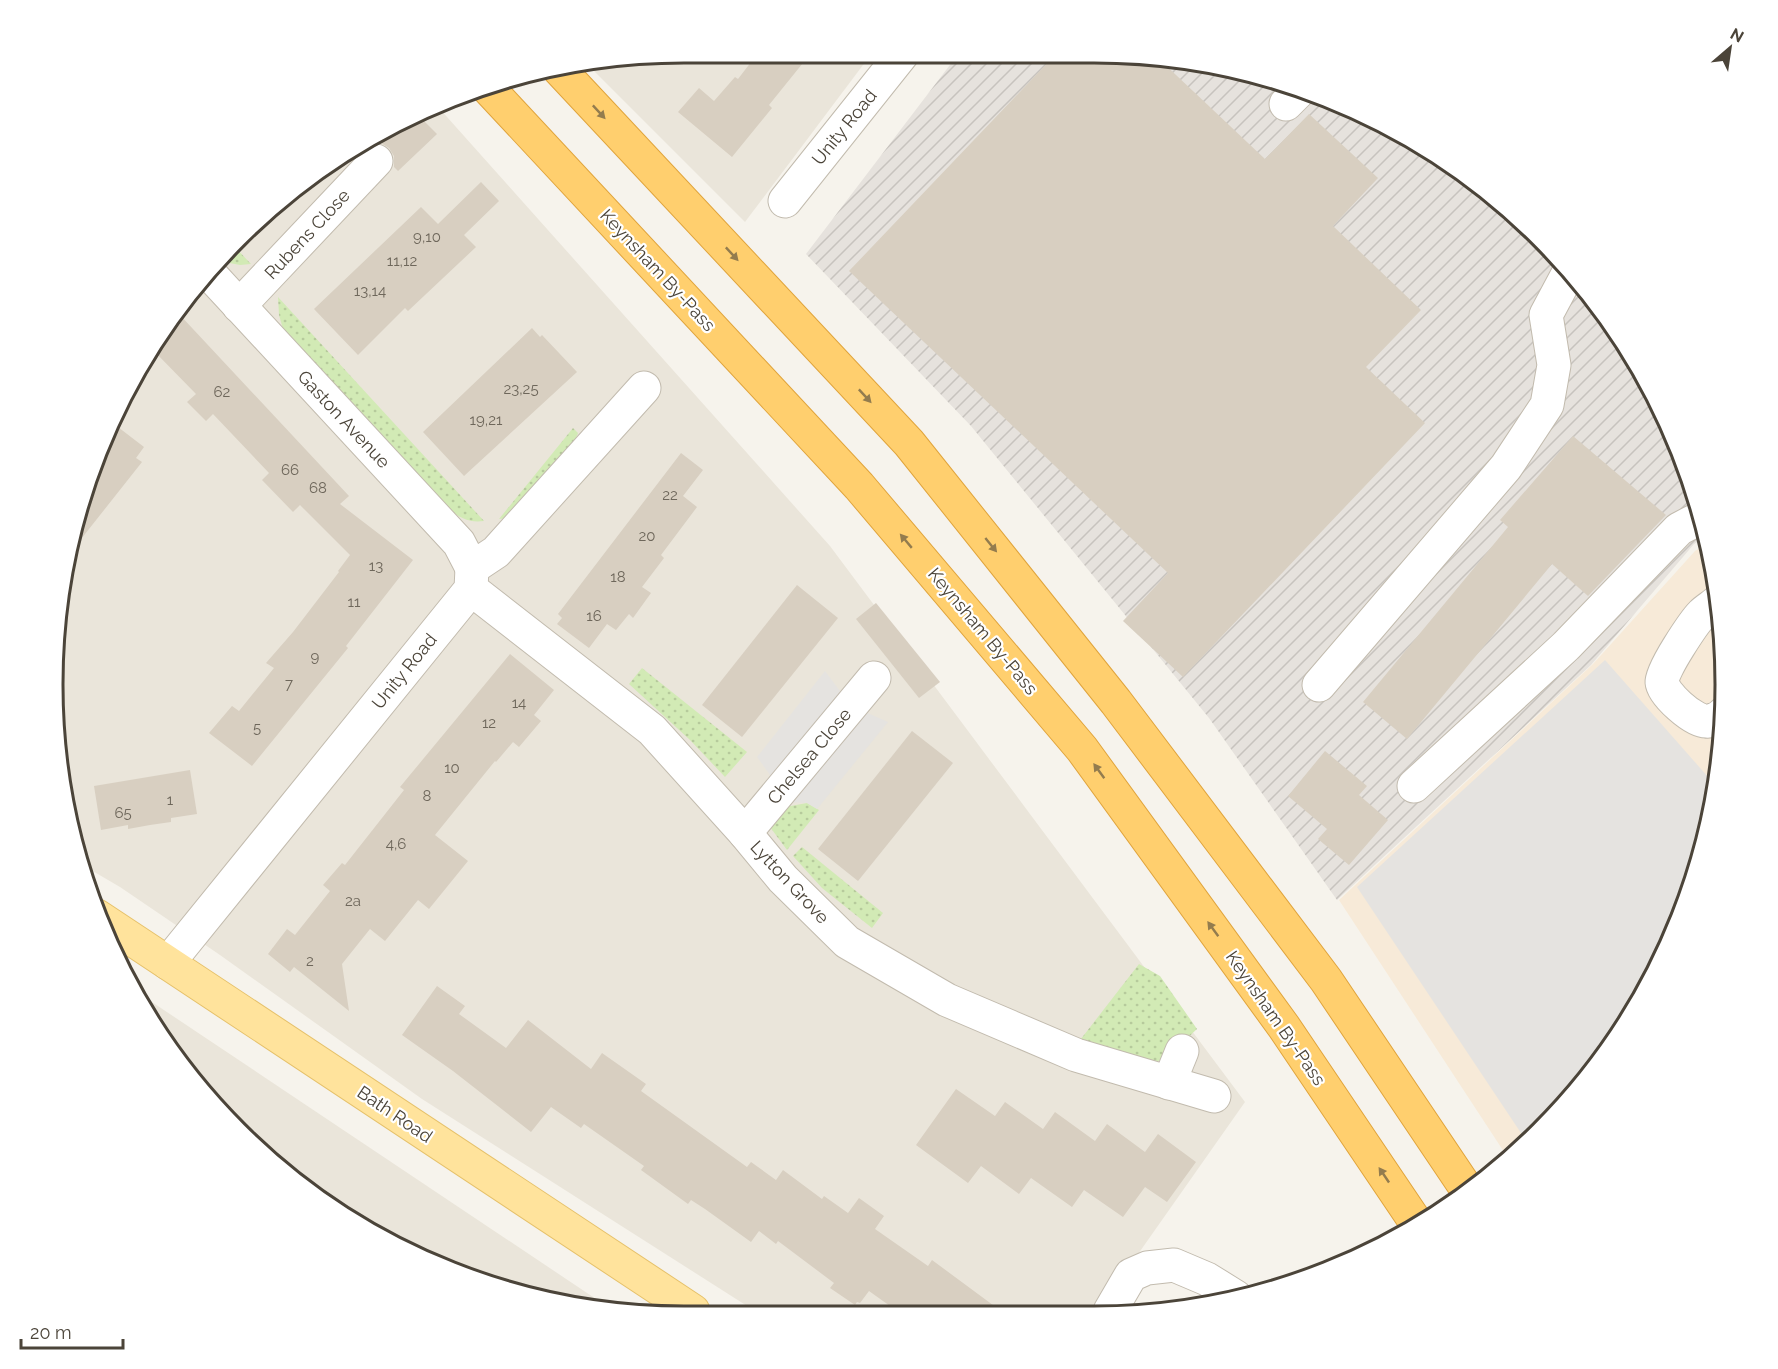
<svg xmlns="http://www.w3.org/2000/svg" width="1778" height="1369" font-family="Raleway,sans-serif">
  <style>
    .residential { fill: #eae5da }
    .commercial { fill: #f7ead8 }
    .industrial { fill: url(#industrial-furrows) }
    .grass { fill: url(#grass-dots) }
    .parking { fill: #e5e3e0 }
    .building { fill: #d8cfc1 }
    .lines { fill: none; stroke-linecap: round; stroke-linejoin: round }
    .minor-casing { stroke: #c2bbae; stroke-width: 35 }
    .major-casing { stroke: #e6c16a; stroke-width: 35 }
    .highway-casing { stroke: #e0a43c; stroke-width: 35 }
    .minor { stroke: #fff; stroke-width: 33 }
    .major { stroke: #ffe39c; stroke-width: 33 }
    .highway { stroke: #ffcf6e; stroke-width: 33 }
    .oneway { fill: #937c4e }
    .labels { text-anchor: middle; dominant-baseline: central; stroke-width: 4.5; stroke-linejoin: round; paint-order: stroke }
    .number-label { font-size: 15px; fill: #6e675b }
    .street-label { font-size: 18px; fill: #4b4439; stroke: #fff }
    .rim { fill: none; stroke: #4b4439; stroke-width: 3 }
  </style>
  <defs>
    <pattern id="industrial-furrows" width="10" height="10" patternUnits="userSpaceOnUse" patternTransform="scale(1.5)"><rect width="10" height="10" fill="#e6e2dd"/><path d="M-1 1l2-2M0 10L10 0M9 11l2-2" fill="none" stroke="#c7c3be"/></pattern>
    <pattern id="grass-dots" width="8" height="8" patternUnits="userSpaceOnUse" patternTransform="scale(1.5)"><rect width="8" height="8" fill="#d2eab5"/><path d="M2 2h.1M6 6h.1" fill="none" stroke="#b6ca9c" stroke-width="1.8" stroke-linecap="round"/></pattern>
  </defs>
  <rect width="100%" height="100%" fill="#f6f3ec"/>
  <!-- residential -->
  <g class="residential">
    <polygon points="685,53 872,53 745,222 588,65"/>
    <polygon points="439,108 830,546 1245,1102 1098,1311 755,1311 422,1099 220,955 120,887 79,863 74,848 53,685 74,521 137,369 237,238 368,137"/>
    <polygon points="134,990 614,1311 602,1311 443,1269 334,1210 237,1131 159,1035"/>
  </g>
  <!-- commercial -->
  <polygon class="commercial" points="1708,543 1713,562 1725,685 1713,808 1619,1036 1540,1132 1508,1158 1339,900 1593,664 1695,551"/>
  <!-- industrial -->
  <polygon class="industrial" points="959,53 1134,54 1257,74 1373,118 1478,183 1541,238 1619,334 1678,443 1706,537 1694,544 1591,665 1337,900 1209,718 971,426 806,254"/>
  <!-- grass -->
  <g class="grass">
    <polygon points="232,244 251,264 240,265 219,261"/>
    <path d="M278,297L484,521C469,523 460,518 448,509L283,329L279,315Z"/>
    <polygon points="573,428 578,433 576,438 518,511 509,518 499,519"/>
    <polygon points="642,668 747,752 725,777 690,740 629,684"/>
    <polygon points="807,803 819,810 787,850 770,827 785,807"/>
    <polygon points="802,847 883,913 872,928 822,888 793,856"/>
    <path d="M1139,964L1160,976L1197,1029C1185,1040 1172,1057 1156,1062C1141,1067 1095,1049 1077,1044Z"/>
  </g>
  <!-- parking -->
  <g class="parking">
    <polygon points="1605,660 1716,786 1713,808 1677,927 1619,1036 1540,1132 1527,1142 1357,887"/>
    <polygon points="825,671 843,695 773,779 757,757"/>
    <polygon points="863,711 888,722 817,809 807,803 788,802"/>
  </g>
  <!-- building -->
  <g class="building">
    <polygon points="758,53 811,53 769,105 772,108 732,157 678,112 699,88 714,101 735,77 738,79"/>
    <polygon points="1056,54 1134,54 1158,58 1265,159 1309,114 1378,178 1333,226 1421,310 1366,367 1425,423 1183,677 1123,621 1168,573 849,271"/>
    <polygon points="419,116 437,134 398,171 394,167 394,156 389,148 381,143 371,143 367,138"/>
    <polygon points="481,182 499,201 464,235 476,247 408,311 405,308 358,355 314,309 421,207 438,224"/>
    <polygon points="179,314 349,496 340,504 413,560 346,646 348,648 252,766 209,733 232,706 239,711 274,668 266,663 293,632 339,572 338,571 350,555 300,505 293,512 262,480 269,473 213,414 206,421 187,402 196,394 152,349"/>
    <polygon points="532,328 540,337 542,335 577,372 464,476 423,432"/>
    <polygon points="114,424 144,447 136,458 142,462 70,553 74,521"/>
    <polygon points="1573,436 1666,515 1588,596 1552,564 1407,739 1363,702 1508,527 1500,520"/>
    <polygon points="681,453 703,470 683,496 697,507 661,555 664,558 642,587 651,593 633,618 629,614 616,630 607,624 589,648 557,624 562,618 558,614"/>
    <polygon points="797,585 838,618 742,737 702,705"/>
    <polygon points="876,603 940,682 919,698 856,619"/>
    <polygon points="510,654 554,690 534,715 541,721 519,747 513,742 496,762 495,761 435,835 468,861 429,909 418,900 385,941 370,929 342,964 349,1011 294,967 290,972 268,954 287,929 295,935 330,891 323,885 342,863 345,865 404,790 400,787"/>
    <polygon points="912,731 953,763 858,881 818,849"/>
    <polygon points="1325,751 1367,786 1359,795 1388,820 1349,865 1318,839 1327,829 1288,796"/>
    <polygon points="190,770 197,814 171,818 171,822 150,825 128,829 128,825 101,830 94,786"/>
    <polygon points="437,986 465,1006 459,1014 506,1048 528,1020 591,1069 602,1053 646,1084 641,1091 747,1167 751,1162 776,1180 783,1170 822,1199 824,1196 848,1213 859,1198 884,1216 875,1229 928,1266 932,1260 1001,1311 897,1311 869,1291 860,1303 857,1302 855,1305 830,1288 834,1283 778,1241 776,1244 759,1231 751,1242 705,1209 691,1200 688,1204 641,1170 644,1166 584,1124 581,1128 551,1107 531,1132 453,1071 402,1035"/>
    <polygon points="956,1089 995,1116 1005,1102 1043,1129 1055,1112 1095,1141 1107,1124 1145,1152 1158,1134 1196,1162 1167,1202 1145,1187 1123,1217 1084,1190 1072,1207 1031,1178 1019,1194 981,1166 968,1183 916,1145"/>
  </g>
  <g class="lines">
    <defs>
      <g id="minor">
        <polyline points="1286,104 1300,90"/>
        <polyline points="785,201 903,53"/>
        <polyline points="210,274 459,543 472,568"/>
        <polyline points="239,306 376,161"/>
        <polyline points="472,568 496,552 644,388"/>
        <polyline points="471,589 652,730 745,833 783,879 847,942 947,1000 1076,1055 1214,1096"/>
        <path d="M1717,602C1713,606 1707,609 1702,614C1694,622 1661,671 1662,682C1663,694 1693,721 1706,721C1711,722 1719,718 1723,714"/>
        <polyline points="1319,685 1506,467 1547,405 1554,365 1546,315 1569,272"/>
        <polyline points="1414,786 1566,646 1679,529 1700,518"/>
        <polyline points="745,833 874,678"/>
        <polyline points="168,963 471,589 472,568"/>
        <polyline points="1169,1083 1182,1051"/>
        <polyline points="1110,1311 1131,1275 1147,1268 1174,1265 1207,1279 1236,1297"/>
      </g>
      <polyline id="major" points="97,916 693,1311"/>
      <g id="highway">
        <polyline points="559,69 909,443 1116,702 1326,980 1468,1191"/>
        <polyline points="488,88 859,486 1082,749 1284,1027 1417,1224"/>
      </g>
    </defs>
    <!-- minor casing -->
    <use href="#minor" class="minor-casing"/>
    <!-- major casing -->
    <use href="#major" class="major-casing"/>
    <!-- highway casing -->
    <use href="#highway" class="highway-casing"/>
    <!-- minor -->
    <use href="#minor" class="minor"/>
    <!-- major -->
    <use href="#major" class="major"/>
    <!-- highway -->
    <use href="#highway" class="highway"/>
  </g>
  <!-- one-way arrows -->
  <defs><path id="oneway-solid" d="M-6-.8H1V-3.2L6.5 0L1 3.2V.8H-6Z" transform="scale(1.5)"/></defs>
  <g class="oneway">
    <use href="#oneway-solid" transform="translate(599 112) rotate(47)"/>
    <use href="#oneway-solid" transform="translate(732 254) rotate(47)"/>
    <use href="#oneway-solid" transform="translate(865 396) rotate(47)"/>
    <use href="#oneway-solid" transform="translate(906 541) rotate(-130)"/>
    <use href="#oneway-solid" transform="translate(991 545) rotate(51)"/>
    <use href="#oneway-solid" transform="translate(1099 771) rotate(-126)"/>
    <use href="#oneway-solid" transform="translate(1213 929) rotate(-126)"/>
    <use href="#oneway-solid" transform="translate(1384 1175) rotate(-124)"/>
  </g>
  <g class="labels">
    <!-- number labels -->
    <g class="number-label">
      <text x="427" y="237">9,10</text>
      <text x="402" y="261">11,12</text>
      <text x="370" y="291">13,14</text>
      <text x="521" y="389">23,25</text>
      <text x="222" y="392">62</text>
      <text x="486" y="420">19,21</text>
      <text x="290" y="470">66</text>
      <text x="318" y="488">68</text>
      <text x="670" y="495">22</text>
      <text x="647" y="536">20</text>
      <text x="376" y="566">13</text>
      <text x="618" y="577">18</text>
      <text x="354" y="602">11</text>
      <text x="594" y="616">16</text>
      <text x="315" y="657">9</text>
      <text x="289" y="684">7</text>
      <text x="519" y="703">14</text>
      <text x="489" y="723">12</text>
      <text x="257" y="728">5</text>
      <text x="452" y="768">10</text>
      <text x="427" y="796">8</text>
      <text x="170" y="800">1</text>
      <text x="123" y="813">65</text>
      <text x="396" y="844">4,6</text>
      <text x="353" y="901">2a</text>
      <text x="310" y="961">2</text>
    </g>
    <!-- street labels -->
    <g class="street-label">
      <text transform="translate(844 127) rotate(-51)">Unity Road</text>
      <text transform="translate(307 234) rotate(-47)">Rubens Close</text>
      <text transform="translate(658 270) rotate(47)">Keynsham By-Pass</text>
      <text transform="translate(344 419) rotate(47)">Gaston Avenue</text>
      <text transform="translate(983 631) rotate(50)">Keynsham By-Pass</text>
      <text transform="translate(404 671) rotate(-51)">Unity Road</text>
      <text transform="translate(809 756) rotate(-50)">Chelsea Close</text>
      <text transform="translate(790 882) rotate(47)">Lytton Grove</text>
      <text transform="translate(1276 1018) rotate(55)">Keynsham By-Pass</text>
      <text transform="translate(395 1114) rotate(34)">Bath Road</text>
    </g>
  </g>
  <!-- crop -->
  <path d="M0 0H1778V1369H0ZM684 63H1094A621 621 0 0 1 1715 684V685A621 621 0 0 1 1094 1306H684A621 621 0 0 1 63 685V684A621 621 0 0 1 684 63Z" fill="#fff" fill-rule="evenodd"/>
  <path class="rim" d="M684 63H1094A621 621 0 0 1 1715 684V685A621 621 0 0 1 1094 1306H684A621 621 0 0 1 63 685V684A621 621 0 0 1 684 63Z"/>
  <!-- north arrow -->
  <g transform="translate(1730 48) rotate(29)" stroke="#ffffff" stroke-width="4.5" paint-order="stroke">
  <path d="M0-4.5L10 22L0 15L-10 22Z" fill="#4b4439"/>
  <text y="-9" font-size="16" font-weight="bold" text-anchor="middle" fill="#4b4439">N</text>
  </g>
  <!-- scale -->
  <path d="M21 1339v9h102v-9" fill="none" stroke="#4b4439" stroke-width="3"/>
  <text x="30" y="1339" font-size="18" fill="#4b4439" stroke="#ffffff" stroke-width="4.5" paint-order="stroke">20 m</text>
</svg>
